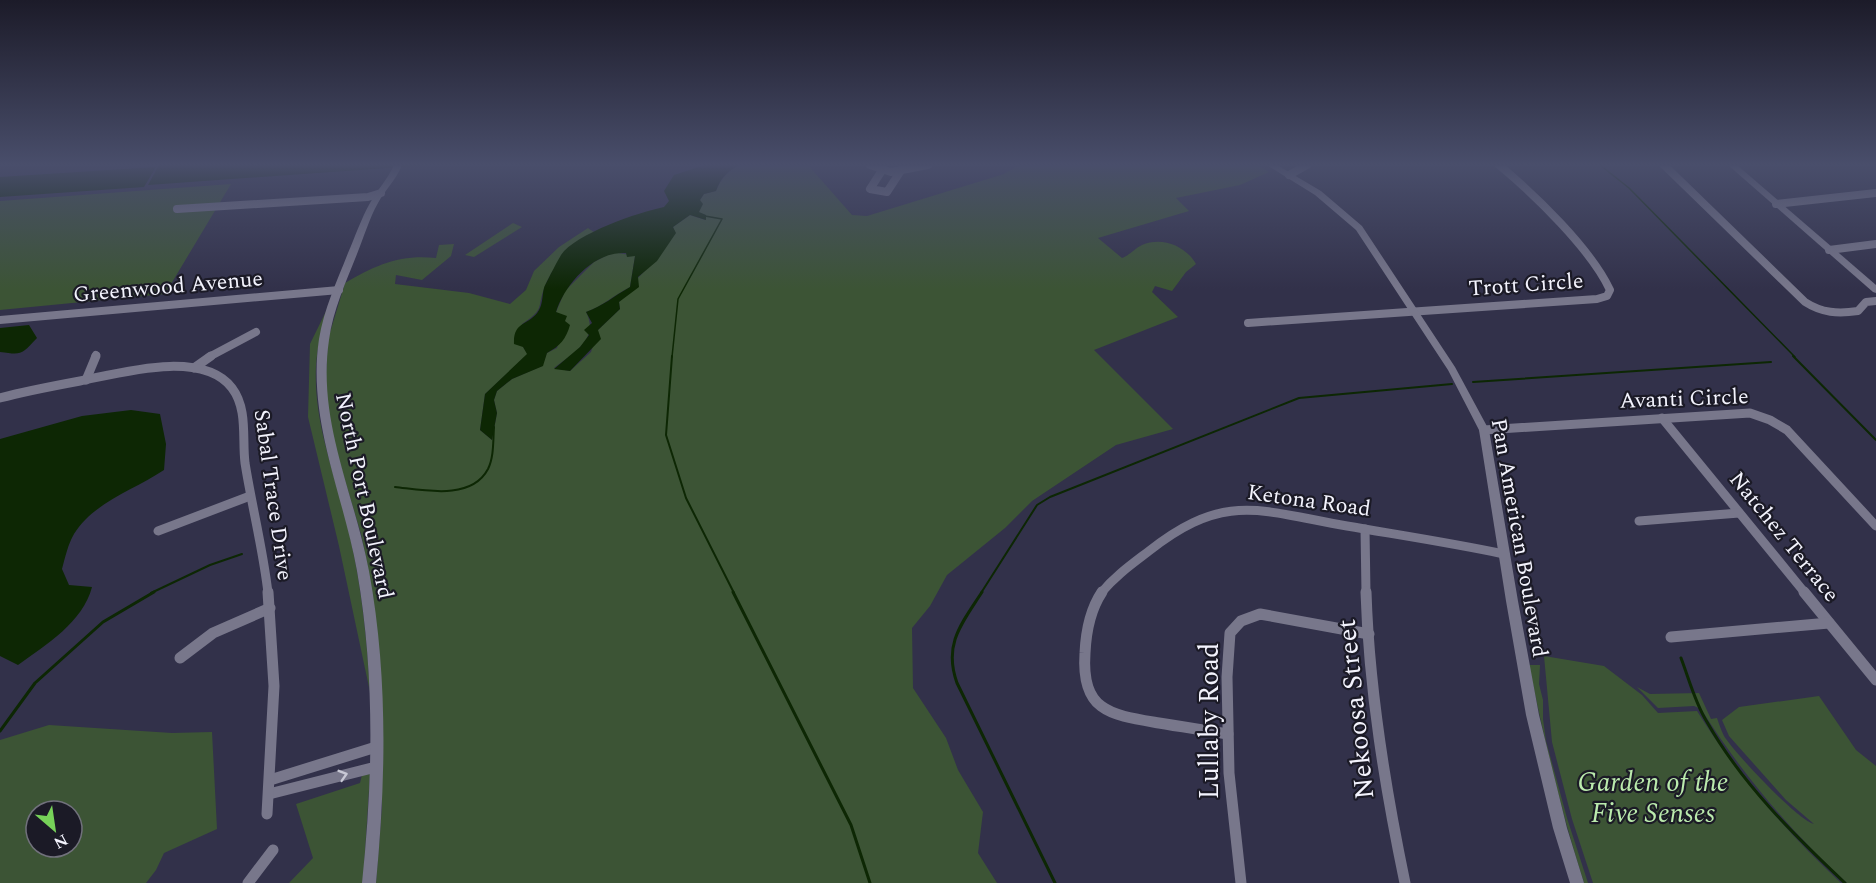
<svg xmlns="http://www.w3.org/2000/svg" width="1876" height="883" font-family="Spectral,serif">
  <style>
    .green { fill: #3c5435; fill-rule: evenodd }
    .water { fill: #0d2704 }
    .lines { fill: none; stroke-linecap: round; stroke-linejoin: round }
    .stream-far2 { stroke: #0d2704; stroke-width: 1.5 }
    .stream-far1 { stroke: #0d2704; stroke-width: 2 }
    .stream { stroke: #0d2704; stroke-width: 3 }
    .minor-far2 { stroke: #78778b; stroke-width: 8 }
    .minor-far1 { stroke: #78778b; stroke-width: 9 }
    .minor { stroke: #78778b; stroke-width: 11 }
    .tertiary { fill: #78778b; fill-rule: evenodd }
    .oneway { stroke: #c8c8d5 }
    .labels { text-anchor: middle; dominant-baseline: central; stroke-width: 4.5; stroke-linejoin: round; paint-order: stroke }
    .street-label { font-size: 22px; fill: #f3f3fd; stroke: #1b1a26 }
    .near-street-label { font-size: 27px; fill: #f3f3fd; stroke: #1b1a26 }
    .near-park-label { font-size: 27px; font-style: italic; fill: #bbebad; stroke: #1b1a26 }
  </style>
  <rect width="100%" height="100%" fill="#32314a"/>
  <!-- green -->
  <g class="green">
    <path d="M740,165H808L852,215L867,216L1004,174L1019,165H1257L1269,172L1240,185L1176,198L1189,211L1098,238L1122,258C1130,255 1135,248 1142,245C1162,236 1186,246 1196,264L1186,272L1172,291L1155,286L1152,292L1178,317L1094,350L1173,429L1116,445L1032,501L1005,528L947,575L930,606L912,628L913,688L946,738L958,770L983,812L978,853L997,883H376L382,807V766L368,568L361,534L331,434L325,389L328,339L345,283C375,265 401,254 436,258L439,245L454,244L451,256L422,280L396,275L395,284L469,293L510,304L526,290L534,271L559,247L588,228L595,233C574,244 554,263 545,286C536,309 546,308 522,324L523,347L528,354L485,394L480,430L492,440L497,413L494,400L497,391L512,379L542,366L547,353L557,348L565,321L556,312L565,291L594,262L613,252L635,256L630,287C614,295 603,306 586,312C600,339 573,353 554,368L570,371L591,352L598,330L620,309L619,302C627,295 631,285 639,277C653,263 664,249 675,233L673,227L690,215L705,220L706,215L699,213L700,200L704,194L716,191C721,179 728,170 740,165Z"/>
    <polygon points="231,184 165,294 0,310 0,201"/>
    <polygon points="513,223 522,227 474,257 465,255"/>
    <path d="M332,299C325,321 317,343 316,366C313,428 339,482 351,541C362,591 367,641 370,692L339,546L308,417L310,344Z"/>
    <path d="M1544,656L1604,666L1642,695L1658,713L1697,711C1737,775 1785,831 1841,883H1593L1572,819L1552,742Z"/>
    <path d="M1529,665H1540L1539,684L1543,700V719L1546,741L1567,818L1588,883H1584C1561,811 1544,739 1529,665Z"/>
    <path d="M1637,687L1650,694L1699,693L1711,719L1717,718C1719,724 1721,730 1724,736C1734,752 1797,820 1814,824L1786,800L1729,736L1722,720L1739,707L1819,696L1856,750L1876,766V883H1847C1790,831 1742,774 1701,709L1694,706L1658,708Z"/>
    <path d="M49,725L172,733L212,732L217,829L164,853L156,870L146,883H0V740ZM36,811H72V847H36Z"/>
    <polygon points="370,774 363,883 289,883 313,858 296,804 360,783 362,775"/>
  </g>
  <!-- water -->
  <g class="water">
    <polygon points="159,165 430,165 148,185"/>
    <path d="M705,165H740C728,170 720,179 716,191L704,194L700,200L703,204L699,212L706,215V220L690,215L673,227L676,233L657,261L638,277L639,287L619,302L620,309L598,330L601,339L570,371L554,369L580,347L589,335L584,330L592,323L586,312C603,306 614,296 630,287L635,256L627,257L626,253C594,251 565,284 556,312L567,316L565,321L570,325C566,339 560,346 547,353L543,366L512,379L497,391L494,400L497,413L492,440L480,430L485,394L527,354L523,347L514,344C513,320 530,326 539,310C543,303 542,295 544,288C546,283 558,260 561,255C575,234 639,212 664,207L669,201L664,191L674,175Z"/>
    <polygon points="156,167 144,187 0,197 0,177"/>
    <path d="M29,325L37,338C21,355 22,355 0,352V328Z"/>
    <path d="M131,410L160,414L166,444L164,470C134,490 94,502 74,534C68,544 65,558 62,569L69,585L92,587C83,622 46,645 18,665L0,656V439L82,416Z"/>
  </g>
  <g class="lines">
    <!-- stream-far2 -->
    <g class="stream-far2">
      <polyline points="1600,165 1629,188 1795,357"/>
      <polyline points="672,357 678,299 722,219 705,216"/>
    </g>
    <!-- stream-far1 -->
    <g class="stream-far1">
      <polyline points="672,356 666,435 686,498 734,593"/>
      <polyline points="1793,356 1876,440"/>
      <polyline points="1473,382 1771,362"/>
      <path d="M395,487C423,490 471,501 488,469C494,457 493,441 494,427"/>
      <polyline points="151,593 210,565 242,554"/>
      <polyline points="981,593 1037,505 1050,497 1299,398 1452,384"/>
    </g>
    <!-- stream -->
    <g class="stream">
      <polyline points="733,592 851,825 870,883"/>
      <path d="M982,592C962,623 943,644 957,683L1055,883"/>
      <path d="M1681,658C1689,679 1695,703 1707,722C1742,784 1794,835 1845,883"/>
      <polyline points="0,731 35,683 103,622 154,592"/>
    </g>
    <!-- minor-far2 -->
    <g class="minor-far2">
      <polyline points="870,165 891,172 928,165"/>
      <path d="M1664,165L1805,302C1822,313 1838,314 1858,311L1866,302L1876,301"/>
      <polyline points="881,172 870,189 887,192 900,172"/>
      <polyline points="1289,175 1307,165"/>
      <polyline points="1776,204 1876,193"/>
      <polyline points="177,209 368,197 381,193"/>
      <polyline points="1829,250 1876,244"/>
      <polyline points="0,320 339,290"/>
      <path d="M1248,323L1597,299L1607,296L1610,290C1591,249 1534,194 1499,165"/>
      <polyline points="95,357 96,355"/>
      <polyline points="209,357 256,332"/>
    </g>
    <!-- minor-far1 -->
    <g class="minor-far1">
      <polyline points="194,368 211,356"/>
      <polyline points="86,380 96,356"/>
      <path d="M0,398C26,391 53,386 80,381C120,373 202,349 232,388C248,409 242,439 245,463C252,507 263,549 268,593"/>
      <polyline points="1662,418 1805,593"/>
      <polyline points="1484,430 1750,413 1770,420 1787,430 1876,526"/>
      <polyline points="1639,521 1739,513"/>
      <polyline points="1365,529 1366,593"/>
      <polyline points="158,531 250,496"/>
      <path d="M1101,593C1115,576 1132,564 1149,551C1225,491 1260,511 1347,526C1399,535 1452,543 1504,554"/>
    </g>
    <!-- minor -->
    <g class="minor">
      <path d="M1102,592C1090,610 1086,631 1085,653C1081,712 1111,715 1159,723C1182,727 1205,730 1228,734"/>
      <path d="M1366,592C1369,690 1385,787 1405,883"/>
      <polyline points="1804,592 1876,680"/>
      <polyline points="1671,637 1829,623"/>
      <polyline points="180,658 213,633 270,608"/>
      <polyline points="270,780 376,747"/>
      <polyline points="269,794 376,767"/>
      <polyline points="267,814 274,686 268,592"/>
      <polyline points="248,883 273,850"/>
      <polyline points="1241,883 1229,773 1227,677 1230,633 1241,621 1260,614 1369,634"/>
    </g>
    <!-- tertiary -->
    <g class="tertiary">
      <path d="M394,165H402C396,180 385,190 378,203C369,219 364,237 357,254C346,282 333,310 329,340C317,422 354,492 369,571C388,674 386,779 376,883H362C373,779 375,674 357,571C343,493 307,420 319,339C324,309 337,281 348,253C355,237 361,219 370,203C377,190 388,179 394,165Z"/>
      <polygon points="1267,165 1277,165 1321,191 1362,226 1455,367 1489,430 1518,601 1539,715 1567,828 1584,883 1570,883 1553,828 1526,715 1506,601 1479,430 1448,370 1356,230 1315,195"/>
      <polygon points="1728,165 1737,165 1876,285 1876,293 1873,292"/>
    </g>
  </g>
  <!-- one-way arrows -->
  <defs><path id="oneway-chevron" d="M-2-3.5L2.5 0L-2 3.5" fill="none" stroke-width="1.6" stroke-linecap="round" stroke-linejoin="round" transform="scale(1.5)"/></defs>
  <use class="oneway" href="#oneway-chevron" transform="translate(343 775) rotate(-17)"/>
  <!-- sky -->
  <linearGradient id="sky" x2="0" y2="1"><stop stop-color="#1c1b29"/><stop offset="0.57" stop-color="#494e6b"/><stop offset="1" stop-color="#494e6b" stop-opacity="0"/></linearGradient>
  <rect width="1876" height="289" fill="url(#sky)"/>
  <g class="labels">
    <!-- street labels -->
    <g class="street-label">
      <text transform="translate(1526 285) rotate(-4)">Trott Circle</text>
      <text transform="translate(168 287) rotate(-5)">Greenwood Avenue</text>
      <text transform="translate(1684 399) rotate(-2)">Avanti Circle</text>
      <text transform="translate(273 495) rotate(82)">Sabal Trace Drive</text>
      <text transform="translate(364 496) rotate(78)">North Port Boulevard</text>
      <text transform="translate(1309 501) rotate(8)">Ketona Road</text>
      <text transform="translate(1784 537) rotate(51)">Natchez Terrace</text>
      <text transform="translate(1519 538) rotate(80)">Pan American Boulevard</text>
    </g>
    <!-- near-street labels -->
    <g class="near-street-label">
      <text transform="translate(1356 709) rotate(-96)">Nekoosa Street</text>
      <text transform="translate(1210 721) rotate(-90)">Lullaby Road</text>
    </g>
    <!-- near-park labels -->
    <g class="near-park-label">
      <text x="1653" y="783">Garden of the<tspan x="1653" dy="31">Five Senses</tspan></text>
    </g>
  </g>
  <!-- north arrow -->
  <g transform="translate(54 829) rotate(151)"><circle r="28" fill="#1b1a26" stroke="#71717c" stroke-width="1.5"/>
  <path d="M0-4.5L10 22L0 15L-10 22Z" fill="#77d259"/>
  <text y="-9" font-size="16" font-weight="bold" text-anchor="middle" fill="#f3f3fd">N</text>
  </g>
</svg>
